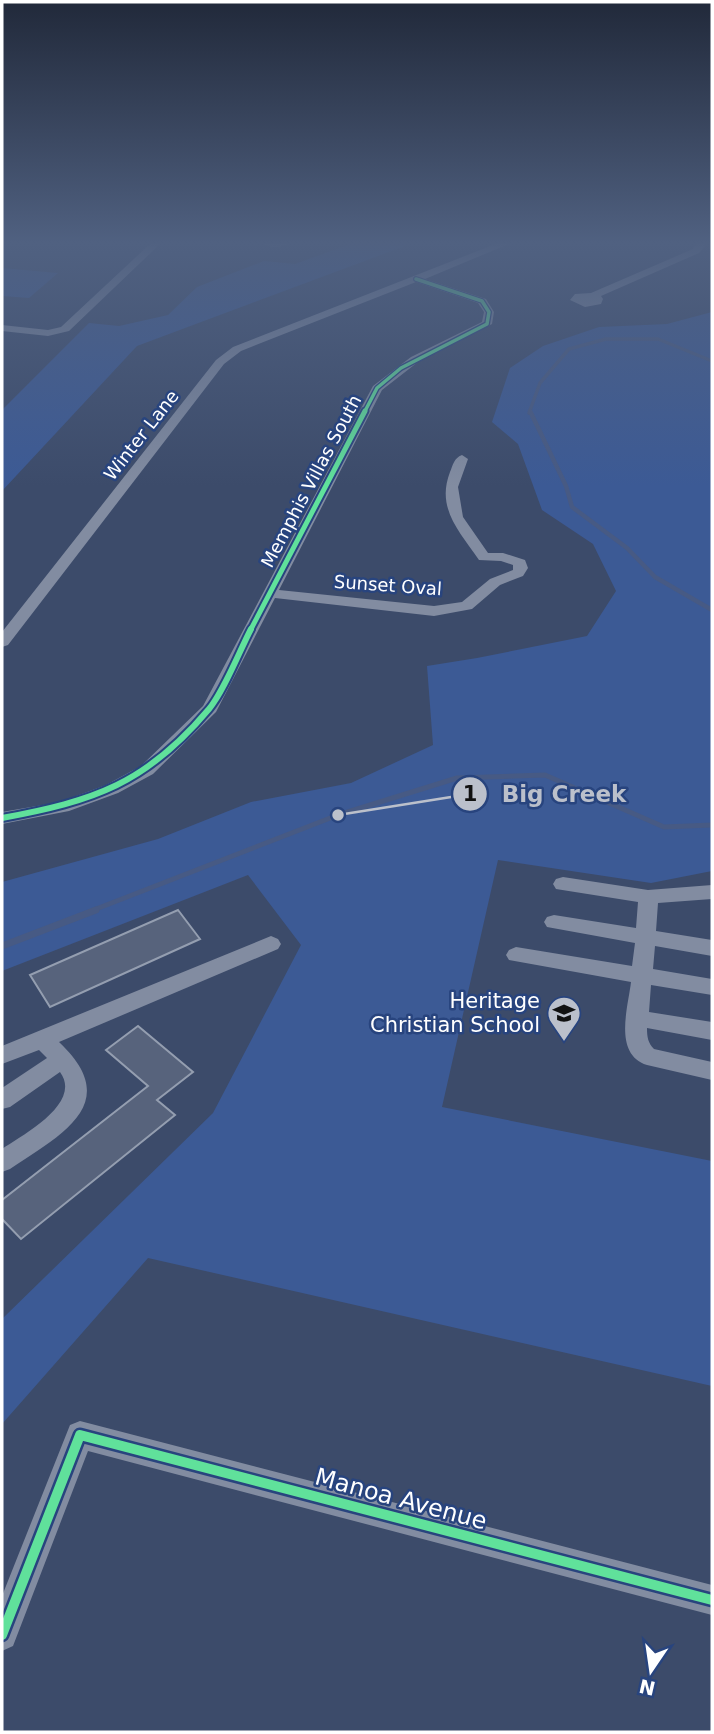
<svg xmlns="http://www.w3.org/2000/svg" width="714" height="1734" font-family="'DejaVu Sans',sans-serif">
  <style>
    .green { fill: #3c5a95 }
    .lines { fill: none; stroke-linecap: round; stroke-linejoin: round }
    .stream-far3 { stroke: #475a84; stroke-width: 3.5 }
    .stream-far2 { stroke: #475a84; stroke-width: 4.5 }
    .stream-far1 { stroke: #475a84; stroke-width: 5 }
    .stream { stroke: #475a84; stroke-width: 7 }
    .building { fill: #57637c; stroke: #949eb0; stroke-width: 2 }
    .minor { fill: #828ca1; fill-rule: evenodd }
    .cycleway-far3-casing { stroke: #28447e; stroke-width: 6 }
    .cycleway-far2-casing { stroke: #28447e; stroke-width: 9 }
    .cycleway-far1-casing { stroke: #28447e; stroke-width: 10 }
    .cycleway-casing { stroke: #28447e; stroke-width: 15 }
    .cycleway-far3 { stroke: #60e19b; stroke-width: 3.5 }
    .cycleway-far2 { stroke: #60e19b; stroke-width: 5 }
    .cycleway-far1 { stroke: #60e19b; stroke-width: 6 }
    .cycleway { stroke: #60e19b; stroke-width: 10 }
    .labels { text-anchor: middle; dominant-baseline: central; stroke-width: 5; stroke-linejoin: round; paint-order: stroke }
    .far-street-label { font-size: 18px; fill: #fff; stroke: #28447e }
    .poi-label { font-size: 21px; fill: #fff; stroke: #28447e; text-anchor: end }
    .near-street-label { font-size: 24px; fill: #fff; stroke: #28447e }
    .leader { fill: none; stroke: #bbc0cb; stroke-width: 2.5 }
    .callout-dot { fill: #bbc0cb; stroke: #28447e; stroke-width: 2.5 }
    .mark-label { font-size: 21px; text-anchor: middle; font-weight: bold; fill: #111 }
    .callout-label { font-size: 23px; text-anchor: middle; font-weight: bold; fill: #bbc0cb; stroke: #28447e; stroke-width: 5; stroke-linejoin: round; paint-order: stroke }
  </style>
  <rect width="100%" height="100%" fill="#3c4b6a"/>
  <!-- green -->
  <g class="green">
    <polygon points="353,243 413,243 137,346 2,491 2,410 89,323 119,326 168,315 197,287 264,261 295,264"/>
    <polygon points="2,268 58,273 29,298 2,296"/>
    <polygon points="712,312 712,871 651,883 498,860 442,1107 712,1161 712,1386 148,1258 2,1424 2,1319 213,1113 301,945 248,875 2,971 2,882 158,839 251,802 351,783 433,745 427,666 477,658 587,636 616,591 593,544 542,510 518,444 492,422 510,368 543,346 599,327 667,324"/>
  </g>
  <g class="lines">
    <!-- stream-far3 -->
    <polyline class="stream-far3" points="529,413 540,383 569,349 606,339 658,339 712,361"/>
    <!-- stream-far2 -->
    <polyline class="stream-far2" points="530,411 566,486 572,507 627,548 655,577 712,610"/>
    <!-- stream-far1 -->
    <polyline class="stream-far1" points="91,911 338,815 457,778 545,775 664,827 712,825"/>
    <!-- stream -->
    <polyline class="stream" points="2,946 96,910"/>
  </g>
  <!-- building -->
  <g class="building">
    <polygon points="178,910 200,939 50,1007 30,975"/>
    <polygon points="138,1026 193,1072 157,1100 175,1115 21,1239 2,1219 2,1200 148,1086 106,1050"/>
  </g>
  <g class="lines">
    <!-- minor -->
    <g class="minor">
      <polygon points="151,243 161,243 69,331 48,336 2,331 2,325 48,330 61,327"/>
      <path d="M262,243H289C283,248 268,248 262,243Z"/>
      <path d="M498,243H511L425,279L486,299L494,312L492,324L418,362L382,390L279,590L434,606L462,602L490,579L513,570V565L501,561L479,560C459,531 436,508 450,472C453,465 454,458 462,455L468,459L458,487L463,517L488,553H503L525,560L528,568L523,576L500,585L472,609L434,616L275,598L216,712L153,774L118,793L69,811L2,824V812L60,802L106,785L141,766L203,706L373,386L411,357L482,322L484,312L478,303L416,282L241,351L224,364L8,645L2,647V632L216,360L233,347Z"/>
      <polygon points="697,243 707,243 699,253 601,296 603,299 601,304 585,307 570,300 575,294 591,293 693,249"/>
      <path d="M563,877L648,890L712,885V899L658,903L656,931L712,940V956L655,946L653,969L712,979V995L651,985L649,1012L712,1022V1040L647,1028C647,1037 648,1043 654,1049L712,1062V1080L647,1065C613,1054 628,1008 631,982L509,960L506,955L509,950L516,947L632,966L635,943L547,927L544,922L547,917L554,915L636,928L638,902L556,889L553,884L556,879Z"/>
      <path d="M271,936L278,939L281,944L278,949L59,1042C124,1103 62,1134 10,1169L2,1172V1149C23,1135 83,1103 60,1072L10,1107L2,1109V1088L47,1058L39,1050L2,1064V1046Z"/>
      <polygon points="80,1421 712,1585 712,1615 88,1451 13,1646 2,1651 2,1596 70,1425"/>
    </g>
    <defs>
      <polyline id="cycleway-far3" points="364,413 377,388 401,368 487,324 489,312 482,301 416,279"/>
      <polyline id="cycleway-far2" points="250,631 365,411"/>
      <path id="cycleway-far1" d="M2,818C94,801 146,784 209,709C224,691 239,652 251,629"/>
      <polyline id="cycleway" points="2,1635 80,1435 712,1600"/>
    </defs>
    <!-- cycleway-far3 casing -->
    <use href="#cycleway-far3" class="cycleway-far3-casing"/>
    <!-- cycleway-far2 casing -->
    <use href="#cycleway-far2" class="cycleway-far2-casing"/>
    <!-- cycleway-far1 casing -->
    <use href="#cycleway-far1" class="cycleway-far1-casing"/>
    <!-- cycleway casing -->
    <use href="#cycleway" class="cycleway-casing"/>
    <!-- cycleway-far3 -->
    <use href="#cycleway-far3" class="cycleway-far3"/>
    <!-- cycleway-far2 -->
    <use href="#cycleway-far2" class="cycleway-far2"/>
    <!-- cycleway-far1 -->
    <use href="#cycleway-far1" class="cycleway-far1"/>
    <!-- cycleway -->
    <use href="#cycleway" class="cycleway"/>
  </g>
  <!-- sky -->
  <linearGradient id="sky" x2="0" y2="1"><stop stop-color="#21293a"/><stop offset="0.5" stop-color="#506181"/><stop offset="1" stop-color="#506181" stop-opacity="0"/></linearGradient>
  <rect width="714" height="486" fill="url(#sky)"/>
  <!-- icons -->
  <defs>
    <symbol id="school-pin" viewBox="-11 -11 22 30"><path d="M0 17L-7.5 6A9.5 9.5 0 1 1 7.5 6Z" fill="#bbc0cb" stroke="#28447e"/><path d="M0-5L7-2L0 1L-7-2ZM-4 1L0 2.5L4 1V4Q0 6-4 4Z" fill="#111"/></symbol>
  </defs>
  <g fill-rule="evenodd">
    <use href="#school-pin" x="545" y="994" width="38" height="52"/>
  </g>
  <g class="labels">
    <!-- far-street labels -->
    <g class="far-street-label">
      <text transform="translate(141 435) rotate(-52)">Winter Lane</text>
      <text transform="translate(311 481) rotate(-62)">Memphis Villas South</text>
      <text transform="translate(388 585) rotate(4)">Sunset Oval</text>
    </g>
    <!-- poi labels -->
    <g class="poi-label">
      <text x="540" y="1001">Heritage<tspan x="540" dy="24">Christian School</tspan></text>
    </g>
    <!-- near-street labels -->
    <g class="near-street-label">
      <text transform="translate(401 1499) rotate(15)">Manoa Avenue</text>
    </g>
  </g>
  <!-- callouts -->
  <path class="leader" d="M338 815L470 794"/>
  <g class="callout-dot">
    <circle cx="338" cy="815" r="7"/>
    <circle cx="470" cy="794" r="18"/>
  </g>
  <g class="mark-label">
    <text x="470" y="801">1</text>
  </g>
  <g class="callout-label">
    <text x="564" y="802">Big Creek</text>
  </g>
  <!-- border -->
  <rect width="714" height="1734" fill="none" stroke="#ffffff" stroke-width="7"/>
  <!-- north arrow -->
  <g transform="translate(651 1671) rotate(193)" stroke="#28447e" stroke-width="5" paint-order="stroke">
  <path d="M0-5L12 26L0 18L-12 26Z" fill="#ffffff"/>
  <text y="-10" font-size="19" font-weight="bold" text-anchor="middle" fill="#ffffff">N</text>
  </g>
</svg>
